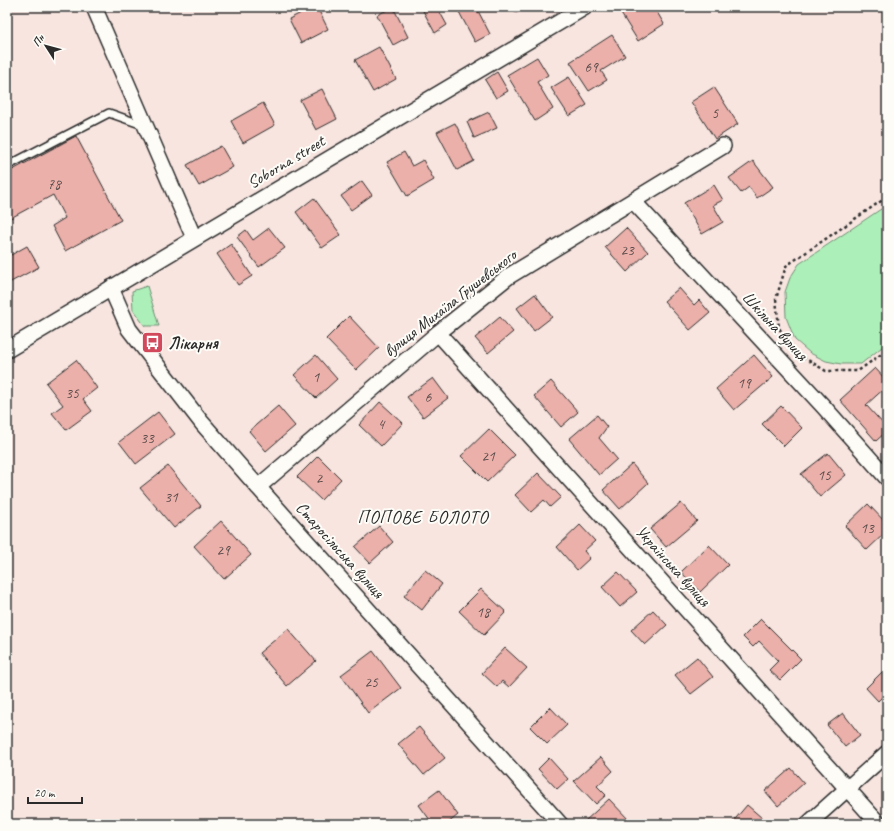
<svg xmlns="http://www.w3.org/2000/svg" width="894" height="831" font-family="Caveat,sans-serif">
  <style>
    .green { fill: #adefb8; stroke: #6c8d72 }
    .building { fill: #ebb0aa; stroke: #2b2b2b }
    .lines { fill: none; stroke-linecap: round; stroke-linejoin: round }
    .lane-casing { stroke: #2b2b2b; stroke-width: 10 }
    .street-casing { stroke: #2b2b2b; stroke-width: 18 }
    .path { stroke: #2b2b2b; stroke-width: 2.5; stroke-dasharray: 3 3; stroke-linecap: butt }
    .lane { stroke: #fdfcf7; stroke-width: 7 }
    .street { stroke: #fdfcf7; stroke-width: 15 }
    .labels { text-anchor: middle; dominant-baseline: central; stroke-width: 4; stroke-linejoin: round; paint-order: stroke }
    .number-label { font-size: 15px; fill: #5b4c4b }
    .street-label { font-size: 17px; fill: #2b2b2b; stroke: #fdfcf7 }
    .poi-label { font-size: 17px; font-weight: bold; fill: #2b2b2b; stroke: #fdfcf7; text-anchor: start }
    .neighbourhood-label { font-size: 18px; letter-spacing: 1px; fill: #2b2b2b; stroke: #fdfcf7 }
  </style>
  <rect width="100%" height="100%" fill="#f8e5e0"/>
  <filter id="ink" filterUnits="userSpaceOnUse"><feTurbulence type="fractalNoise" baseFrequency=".025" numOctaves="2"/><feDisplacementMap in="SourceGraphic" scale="8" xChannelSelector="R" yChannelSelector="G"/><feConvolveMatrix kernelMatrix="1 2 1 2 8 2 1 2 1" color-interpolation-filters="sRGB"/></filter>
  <g filter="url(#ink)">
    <!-- green -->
    <g class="green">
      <polygon points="887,205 887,343 861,364 841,364 826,361 810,353 795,340 786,317 785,292 790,278 799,264"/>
      <polygon points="147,286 159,326 145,326 133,310 132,291"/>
    </g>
    <!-- building -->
    <g class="building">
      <polygon points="313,7 317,7 328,29 301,43 289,19"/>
      <polygon points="393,7 408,37 393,45 377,15"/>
      <polygon points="421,7 437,7 447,25 435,33"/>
      <polygon points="464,7 476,7 490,34 475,42 458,10"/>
      <polygon points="513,7 526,7 516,13"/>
      <polygon points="627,7 644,7 646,11 654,7 664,24 638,41 620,12"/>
      <polygon points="612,35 625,56 601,71 607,80 589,91 570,62"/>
      <polygon points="379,47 396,79 373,92 355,60"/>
      <polygon points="537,57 548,75 537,82 553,109 535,121 507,75"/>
      <polygon points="497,72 508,91 496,98 485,80"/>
      <polygon points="569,77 587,105 569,116 551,88"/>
      <polygon points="714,87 738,124 715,139 691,102"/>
      <polygon points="322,89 337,119 316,130 300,100"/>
      <polygon points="263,103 275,125 243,143 231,121"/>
      <polygon points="489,112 497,128 474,138 467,122"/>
      <polygon points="455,123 474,161 457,170 437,132"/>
      <polygon points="76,136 121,220 65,251 52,226 65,218 53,195 7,220 7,173"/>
      <polygon points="221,146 233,167 199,186 187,165"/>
      <polygon points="404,152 412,166 423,160 434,180 407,196 387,162"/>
      <polygon points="753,161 773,187 757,198 749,187 741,193 729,178"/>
      <polygon points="362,181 372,195 351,210 341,196"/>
      <polygon points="714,185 723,200 713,205 723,222 702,234 684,203"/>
      <polygon points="314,198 341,235 322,248 296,212"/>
      <polygon points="269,228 285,248 259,267 237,237 246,230 253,240"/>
      <polygon points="626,228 648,252 627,272 605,247"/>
      <polygon points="231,244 252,276 238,285 217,254"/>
      <polygon points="27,246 39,267 7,284 7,247 11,255"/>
      <polygon points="679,288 694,305 699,300 710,313 690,330 664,301"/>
      <polygon points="535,294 552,317 534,331 517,308"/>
      <polygon points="349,316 379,348 356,370 326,339"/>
      <polygon points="500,317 513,332 488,353 475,338"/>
      <polygon points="316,355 337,379 316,398 294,375"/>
      <polygon points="754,355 773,377 734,410 716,389"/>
      <polygon points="76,360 97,388 83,399 92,411 66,430 52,413 63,405 46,383"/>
      <polygon points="875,368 887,381 887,386 866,405 887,428 887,431 876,441 840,400"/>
      <polygon points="433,378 448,398 423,417 407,397"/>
      <polygon points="551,381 578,412 561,427 534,396"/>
      <polygon points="380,402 403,423 381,446 359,425"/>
      <polygon points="278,406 295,426 266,451 249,431"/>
      <polygon points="781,406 802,428 784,446 762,424"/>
      <polygon points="158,412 175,434 136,464 119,442"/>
      <polygon points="597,415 607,427 599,438 617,459 599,475 569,439"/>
      <polygon points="489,429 515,455 487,482 461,456"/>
      <polygon points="828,453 846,475 820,497 801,474"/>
      <polygon points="318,456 341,479 321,500 297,477"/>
      <polygon points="632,464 648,483 620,509 603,490"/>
      <polygon points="168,466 201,506 174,528 140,488"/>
      <polygon points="538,473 561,497 550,507 544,500 531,512 515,495"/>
      <polygon points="681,503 697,521 666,547 650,529"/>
      <polygon points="868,504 887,524 887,531 867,550 845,526"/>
      <polygon points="221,521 251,555 224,579 194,546"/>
      <polygon points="580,525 595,541 584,551 590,558 577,570 557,547"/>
      <polygon points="379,526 393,542 370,563 355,547"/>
      <polygon points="709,545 728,565 700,592 681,572"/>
      <polygon points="425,570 442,584 422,610 404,596"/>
      <polygon points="618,572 637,592 620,607 602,587"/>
      <polygon points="481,589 506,612 484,635 459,611"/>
      <polygon points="653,610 667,625 645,645 631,630"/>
      <polygon points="761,619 801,659 780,680 769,670 778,661 759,641 753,647 743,637"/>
      <polygon points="288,629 316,661 287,686 259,653"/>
      <polygon points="505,648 527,668 509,687 502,681 497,687 482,673"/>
      <polygon points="373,651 401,688 368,713 341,675"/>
      <polygon points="697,657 713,677 691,694 675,675"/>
      <polygon points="887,667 887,692 878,701 866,688"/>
      <polygon points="550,707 567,725 547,744 530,727"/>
      <polygon points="843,713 860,735 845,747 827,725"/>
      <polygon points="419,727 445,758 424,775 398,744"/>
      <polygon points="601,757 613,771 597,786 606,795 596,804 574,781"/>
      <polygon points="549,758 568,779 557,789 538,769"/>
      <polygon points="791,768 804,783 778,806 765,791"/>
      <polygon points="439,790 458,815 447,824 433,824 419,805"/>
      <polygon points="609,799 629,820 625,824 589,824 585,821"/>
      <polygon points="747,805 762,818 758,824 731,824"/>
    </g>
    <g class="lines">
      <defs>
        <polyline id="lane" points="7,166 109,113 143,125"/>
        <g id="street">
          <polyline points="94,7 194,238"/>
          <polyline points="634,202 823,406 887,478"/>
          <polyline points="111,288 129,329 202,423 258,487 560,824"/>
          <polyline points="438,333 879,824"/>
          <polyline points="7,350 585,7"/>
          <polyline points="258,487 438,333 509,276 723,146"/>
          <polyline points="808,824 887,753"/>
        </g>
      </defs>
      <!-- lane casing -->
      <use href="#lane" class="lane-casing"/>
      <!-- street casing -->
      <use href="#street" class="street-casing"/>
      <!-- path -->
      <g class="path">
        <polyline points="791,346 779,328 776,299 786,266 887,197"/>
        <polyline points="798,354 826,371 858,371 887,350"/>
      </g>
      <!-- lane -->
      <use href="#lane" class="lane"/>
      <!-- street -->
      <use href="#street" class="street"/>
    </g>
  </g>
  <!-- icons -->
  <defs>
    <symbol id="bus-square" viewBox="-11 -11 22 22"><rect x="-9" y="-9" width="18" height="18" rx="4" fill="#d1495b" stroke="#fdfcf7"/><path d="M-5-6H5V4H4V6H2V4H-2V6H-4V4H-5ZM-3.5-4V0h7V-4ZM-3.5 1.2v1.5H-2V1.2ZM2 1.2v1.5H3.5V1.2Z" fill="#fff"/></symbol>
  </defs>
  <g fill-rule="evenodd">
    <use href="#bus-square" x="140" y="330" width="25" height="25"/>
  </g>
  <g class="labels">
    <!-- number labels -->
    <g class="number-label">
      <text x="591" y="67">69</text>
      <text x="715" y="113">5</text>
      <text x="54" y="184">78</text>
      <text x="627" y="250">23</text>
      <text x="316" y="377">1</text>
      <text x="744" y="383">19</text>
      <text x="72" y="393">35</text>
      <text x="428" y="397">6</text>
      <text x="381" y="424">4</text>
      <text x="147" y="438">33</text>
      <text x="488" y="456">21</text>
      <text x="824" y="475">15</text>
      <text x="319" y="478">2</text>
      <text x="171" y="497">31</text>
      <text x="867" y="528">13</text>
      <text x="223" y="550">29</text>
      <text x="483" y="612">18</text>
      <text x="371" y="682">25</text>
    </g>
    <!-- street labels -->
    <g class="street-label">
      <text transform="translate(286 162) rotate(-31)">Soborna street</text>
      <text transform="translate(450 303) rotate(-38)">вулиця Михаїла Грушевського</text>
      <text transform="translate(775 326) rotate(47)">Шкільна вулиця</text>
      <text transform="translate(340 550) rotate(48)">Старосільська вулиця</text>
      <text transform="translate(673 566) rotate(48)">Українська вулиця</text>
    </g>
    <!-- poi labels -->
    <g class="poi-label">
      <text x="168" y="343">Лікарня</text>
    </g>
    <!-- neighbourhood labels -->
    <g class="neighbourhood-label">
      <text x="423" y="517">ПОПОВЕ БОЛОТО</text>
    </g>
  </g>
  <!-- margin -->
  <rect width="894" height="831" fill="none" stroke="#fdfcf7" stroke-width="24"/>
  <rect x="12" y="12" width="870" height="807" fill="none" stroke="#2b2b2b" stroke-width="1.5" filter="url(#ink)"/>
  <!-- north arrow -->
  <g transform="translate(46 46) rotate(306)" stroke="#fdfcf7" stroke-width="3" paint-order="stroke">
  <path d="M0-3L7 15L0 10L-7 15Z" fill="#2b2b2b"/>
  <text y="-6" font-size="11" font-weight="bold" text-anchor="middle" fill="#2b2b2b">Пн</text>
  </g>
  <!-- scale -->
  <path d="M28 797v6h54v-6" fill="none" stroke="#2b2b2b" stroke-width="2"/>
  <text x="34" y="797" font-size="12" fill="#2b2b2b" stroke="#fdfcf7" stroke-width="3" paint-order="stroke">20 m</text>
</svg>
